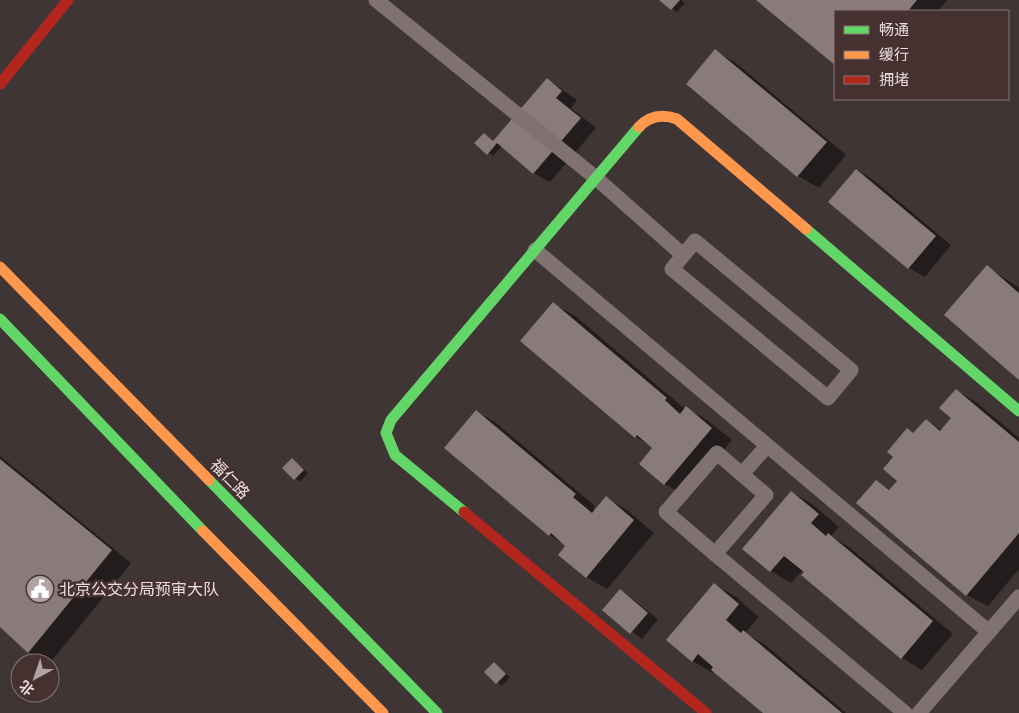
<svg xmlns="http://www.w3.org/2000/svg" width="1019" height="713" font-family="Cabin,'Noto Sans SC',sans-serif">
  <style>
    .shadow { fill: #0007 }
    .building { fill: #897b7a }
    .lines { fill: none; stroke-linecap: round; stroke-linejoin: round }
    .street { stroke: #7f7271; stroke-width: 15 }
    .fast { stroke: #63d668; stroke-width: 11 }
    .slow { stroke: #ff974d; stroke-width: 11 }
    .jam { stroke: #b3261e; stroke-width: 11 }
    .labels { text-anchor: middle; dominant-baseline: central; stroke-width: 5; stroke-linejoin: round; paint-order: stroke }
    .street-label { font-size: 16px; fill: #ecdedd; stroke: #453130 }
    .poi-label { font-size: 16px; fill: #ecdedd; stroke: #453130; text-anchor: start }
  </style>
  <rect width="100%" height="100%" fill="#403535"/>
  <!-- shadow -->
  <g class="shadow">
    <polygon points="661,0 681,0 685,3 677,12"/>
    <polygon points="758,0 947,0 938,11 835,11 835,63"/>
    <polygon points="715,51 736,63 846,155 819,188 798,176 688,84"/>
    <polygon points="547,79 577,100 571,108 596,128 550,182 534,173 502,146 493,156 476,143 489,137 494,142"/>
    <polygon points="857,170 872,179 951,245 925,277 909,268 830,202"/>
    <polygon points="987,267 1019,288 1019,379"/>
    <polygon points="553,304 574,315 685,409 686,408 707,420 732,440 685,496 665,484 640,463 654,448 636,437"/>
    <polygon points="956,390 976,402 1019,438 1019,569 988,606 967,595 876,481 891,490 898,481 915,434 926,421 942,430 952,418"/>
    <polygon points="476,411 496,423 595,506 593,510 595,512 607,498 627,510 654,533 607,589 586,577 567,546 549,535"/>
    <polygon points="0,456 131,563 50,663 28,652 0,626"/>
    <polygon points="292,460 308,473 300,482 284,468"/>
    <polygon points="791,492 812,504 839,527 831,536 849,547 953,634 922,670 902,658 803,570 791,583 771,571 744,549"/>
    <polygon points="714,585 735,596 759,617 745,633 764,644 846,713 765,713 715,671 713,673 692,661"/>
    <polygon points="621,590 658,619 642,639 604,610"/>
    <polygon points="494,664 510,677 502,686 486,672"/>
  </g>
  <!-- building -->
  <g class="building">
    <polygon points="659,0 680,0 671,10"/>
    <polygon points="756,0 917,0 908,11 835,11 835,65"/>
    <polygon points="715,49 827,142 797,177 686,84"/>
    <polygon points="547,78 562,91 556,98 581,118 533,174 497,143 487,155 474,143 484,133 493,141"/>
    <polygon points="856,169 936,236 908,269 828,202"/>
    <polygon points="987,265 1019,293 1019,380 944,315"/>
    <polygon points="553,302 667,398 665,400 680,414 686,406 712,428 664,485 639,464 652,448 637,435 635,438 520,341"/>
    <polygon points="956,389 1019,442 1019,533 966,596 856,503 876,480 889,490 897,481 883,469 893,457 887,452 907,428 913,433 926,419 940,431 951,418 939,408"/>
    <polygon points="476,410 576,494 573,497 592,513 606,496 634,520 586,578 558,555 565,546 551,533 549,536 444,448"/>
    <polygon points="292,458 304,470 294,480 282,468"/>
    <polygon points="0,459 112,550 28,653 0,627"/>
    <polygon points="791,491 819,514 811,523 826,536 828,533 933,621 901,659 801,575 804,572 784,556 770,572 742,549"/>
    <polygon points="714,583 739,604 726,620 741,633 743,630 842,713 763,713 711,670 713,667 698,654 692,662 666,640"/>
    <polygon points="620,589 648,613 630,634 602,610"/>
    <polygon points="494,662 506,674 496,684 484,672"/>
  </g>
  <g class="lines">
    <!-- street -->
    <g class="street">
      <polyline points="376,0 596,178 683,255"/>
      <polygon points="695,241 851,370 828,398 672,269"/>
      <polyline points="535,250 989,632"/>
      <polygon points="717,453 766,495 715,554 666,512"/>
      <polyline points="742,474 767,446"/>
      <polyline points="715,554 905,713"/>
      <polyline points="919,713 1019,597"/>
    </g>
    <!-- fast -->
    <g class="fast">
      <polyline points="806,229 1019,411"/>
      <polyline points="0,319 203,531"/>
      <polyline points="209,480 437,713"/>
      <polyline points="464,512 395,455 386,433 391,420 639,127"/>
    </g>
    <!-- slow -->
    <g class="slow">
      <path d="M639,127C650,115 663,114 677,119L806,229"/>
      <polyline points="0,267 209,480"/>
      <polyline points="203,531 383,713"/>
    </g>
    <!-- jam -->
    <g class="jam">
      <polyline points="0,84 68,0"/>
      <polyline points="464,512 706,713"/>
    </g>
  </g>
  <!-- icons -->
  <defs>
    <symbol id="civic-disc" viewBox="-11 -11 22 22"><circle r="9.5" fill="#b0a3a2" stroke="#453130"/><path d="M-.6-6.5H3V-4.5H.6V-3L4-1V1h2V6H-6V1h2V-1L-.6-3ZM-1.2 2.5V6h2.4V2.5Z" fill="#fff"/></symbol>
  </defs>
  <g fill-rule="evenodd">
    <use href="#civic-disc" x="24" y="573" width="32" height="32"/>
  </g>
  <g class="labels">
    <!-- street labels -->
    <g class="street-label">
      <text transform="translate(230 479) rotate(46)">福仁路</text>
    </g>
    <!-- poi labels -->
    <g class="poi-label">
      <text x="59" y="589">北京公交分局预审大队</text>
    </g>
  </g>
  <!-- legend -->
  <rect x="834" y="10" width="175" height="90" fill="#453130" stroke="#887675"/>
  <rect x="844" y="26" width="25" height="8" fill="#63d668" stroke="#887675"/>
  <text x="879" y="35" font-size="15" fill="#ecdedd">畅通</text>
  <rect x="844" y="51" width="25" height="8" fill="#ff974d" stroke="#887675"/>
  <text x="879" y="60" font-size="15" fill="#ecdedd">缓行</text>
  <rect x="844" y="76" width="25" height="8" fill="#b3261e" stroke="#887675"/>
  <text x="879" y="85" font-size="15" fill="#ecdedd">拥堵</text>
  <!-- north arrow -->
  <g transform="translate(35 678) rotate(220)"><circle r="24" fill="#453130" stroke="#887675"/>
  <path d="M0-4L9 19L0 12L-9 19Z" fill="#b0a3a2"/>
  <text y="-8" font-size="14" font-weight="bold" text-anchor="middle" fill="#ecdedd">北</text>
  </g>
</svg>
